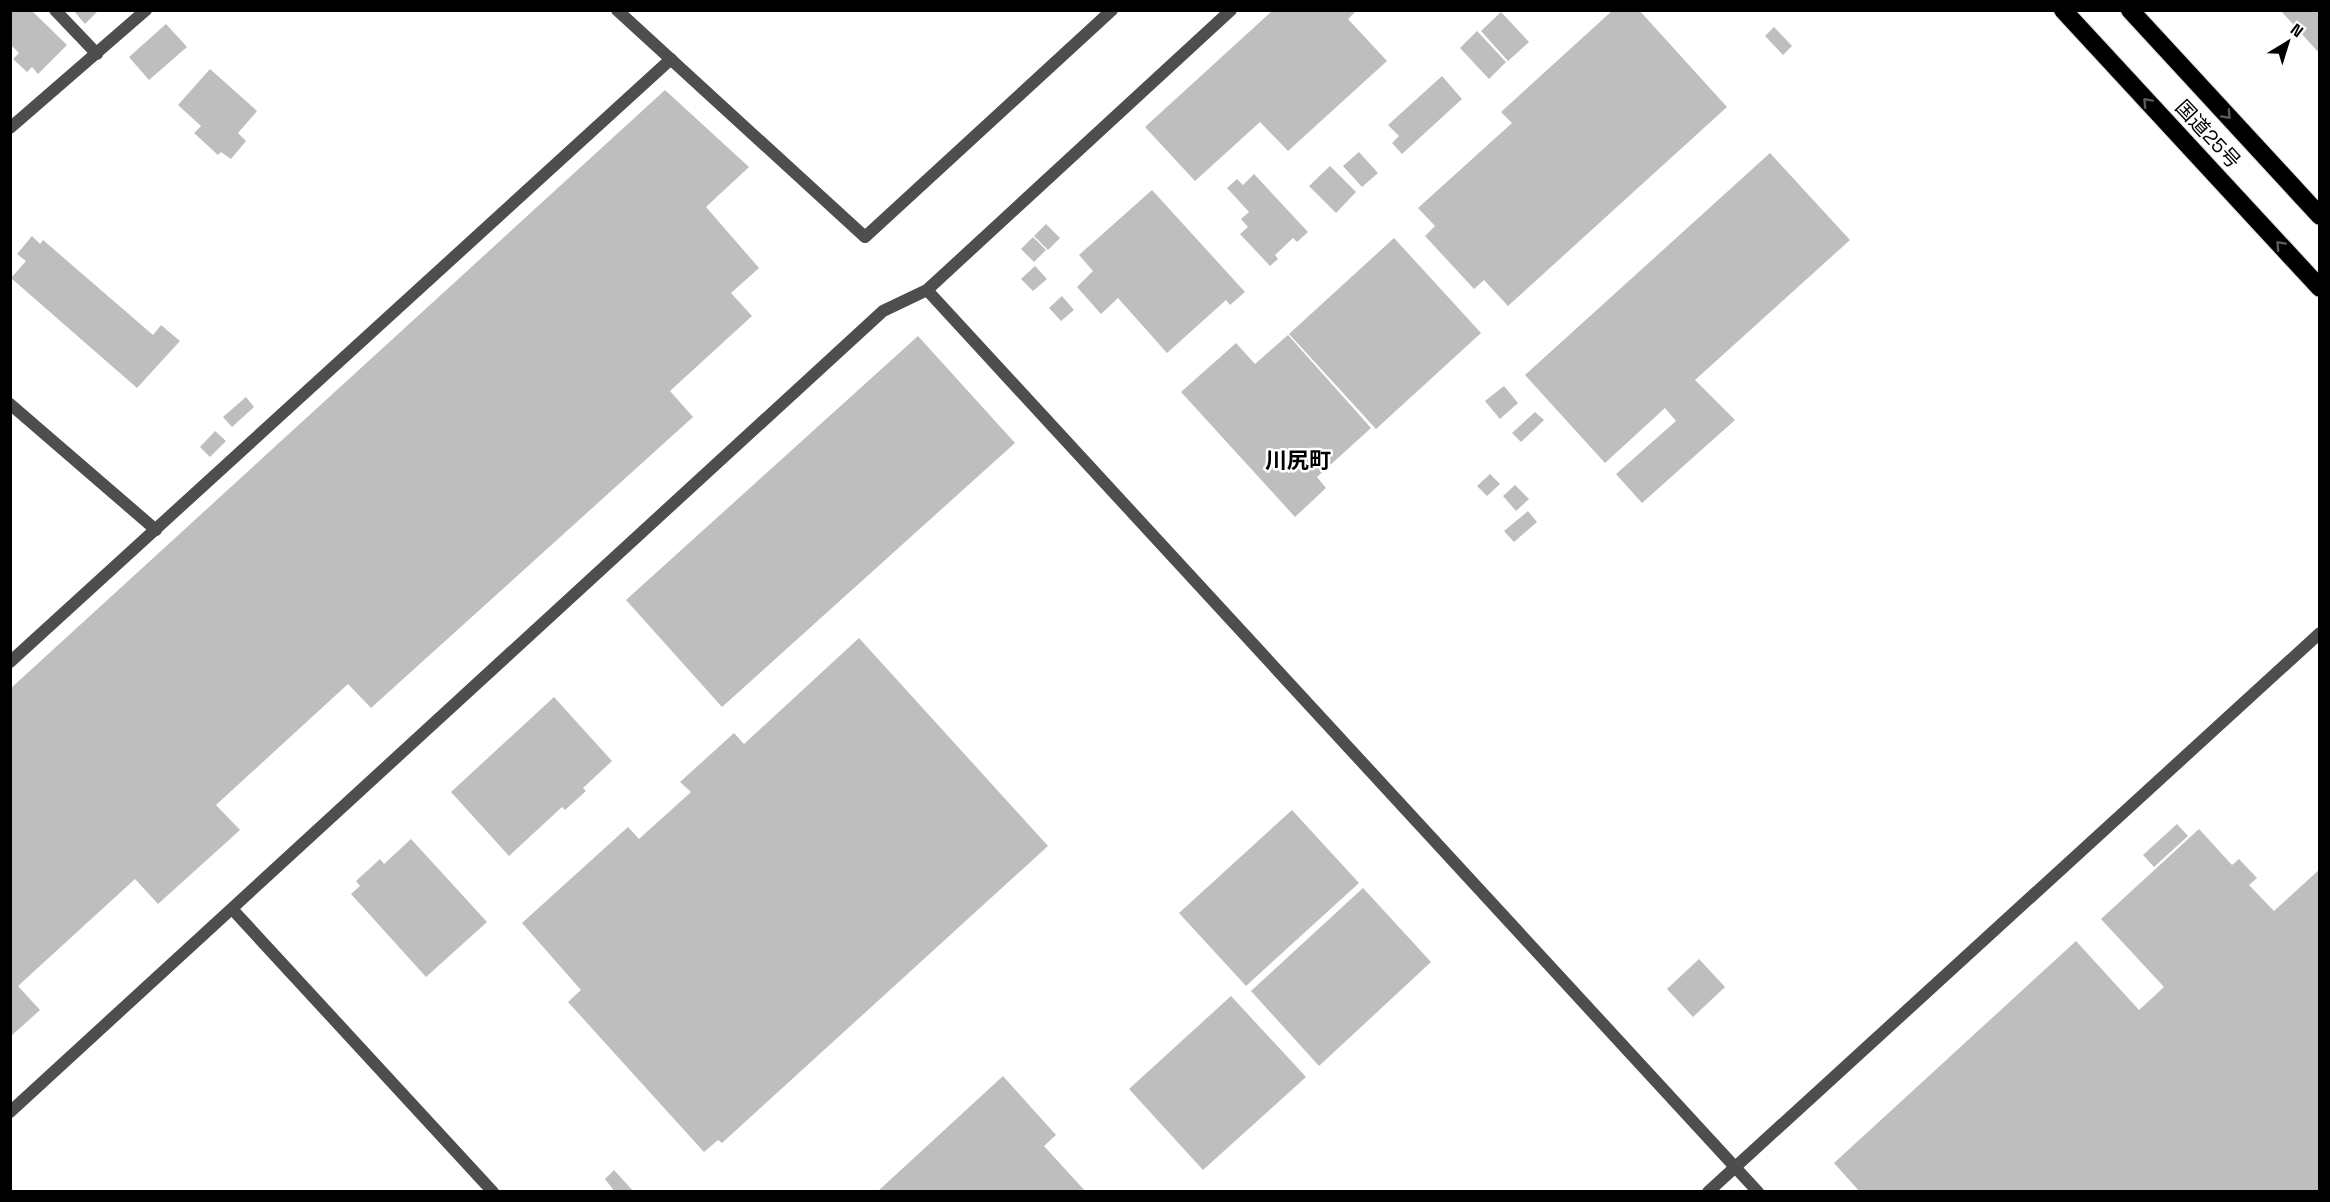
<svg xmlns="http://www.w3.org/2000/svg" width="2330" height="1202" font-family="'Space Grotesk','Noto Sans JP',sans-serif">
  <style>
    .building { fill: #bebebe }
    .lines { fill: none; stroke-linecap: round; stroke-linejoin: round }
    .highway-casing { stroke: #dbdbdb; stroke-width: 20 }
    .lane { stroke: #4e4e4e; stroke-width: 12 }
    .street { stroke: #4e4e4e; stroke-width: 12 }
    .highway { stroke: #000; stroke-width: 18 }
    .oneway { stroke: #595959 }
    .labels { text-anchor: middle; dominant-baseline: central; stroke-width: 5; stroke-linejoin: round; paint-order: stroke }
    .street-label { font-size: 20px; fill: #000; stroke: #fff }
    .quarter-label { font-size: 22px; font-weight: bold; fill: #000; stroke: #fff }
  </style>
  <rect width="100%" height="100%" fill="#fff"/>
  <!-- building -->
  <g class="building">
    <polygon points="10,10 31,10 67,45 38,74 32,67 27,72 13,59 19,53 10,44"/>
    <polygon points="73,10 99,10 85,24"/>
    <polygon points="1273,10 1357,10 1348,19 1387,61 1288,151 1260,122 1195,181 1145,127"/>
    <polygon points="1613,10 1639,10 1727,107 1508,306 1484,280 1474,289 1425,236 1435,226 1418,208 1512,123 1501,112"/>
    <polygon points="2280,10 2320,10 2320,54"/>
    <polygon points="1501,12 1529,42 1508,61 1481,31"/>
    <polygon points="166,24 187,47 149,80 129,57"/>
    <polygon points="1774,27 1792,46 1783,55 1765,36"/>
    <polygon points="1477,31 1506,62 1489,79 1460,48"/>
    <polygon points="210,69 257,111 238,133 246,141 231,159 221,152 218,155 194,133 201,126 178,105"/>
    <polygon points="1442,76 1462,99 1402,154 1392,143 1399,136 1388,125"/>
    <polygon points="665,90 749,167 706,207 759,268 731,293 752,316 670,391 693,417 371,708 348,684 216,805 240,830 158,904 135,879 18,986 40,1010 10,1037 10,689"/>
    <polygon points="1359,152 1378,173 1362,187 1343,166"/>
    <polygon points="1770,153 1850,240 1695,380 1735,420 1642,503 1616,474 1676,421 1665,408 1605,463 1525,375"/>
    <polygon points="1330,166 1356,192 1336,213 1309,186"/>
    <polygon points="1254,174 1308,232 1297,242 1293,238 1275,255 1278,259 1270,266 1240,234 1248,227 1241,219 1249,212 1227,188 1237,179 1243,185"/>
    <polygon points="1152,190 1245,292 1230,305 1226,300 1167,353 1118,298 1101,314 1077,287 1093,271 1079,255"/>
    <polygon points="1046,224 1060,238 1048,250 1034,236"/>
    <polygon points="32,236 40,244 43,240 153,335 161,325 180,341 137,388 11,278 26,261 17,254"/>
    <polygon points="1033,237 1046,250 1034,262 1021,249"/>
    <polygon points="1394,238 1481,333 1376,429 1289,334"/>
    <polygon points="1035,266 1047,279 1033,291 1021,279"/>
    <polygon points="1062,296 1074,310 1061,321 1049,308"/>
    <polygon points="1288,335 1371,428 1317,477 1326,488 1295,517 1181,392 1236,343 1255,364"/>
    <polygon points="918,336 1015,443 722,707 626,600"/>
    <polygon points="1504,386 1518,403 1500,419 1485,401"/>
    <polygon points="246,397 254,407 232,427 223,417"/>
    <polygon points="1535,412 1544,420 1521,442 1512,433"/>
    <polygon points="215,431 226,441 210,457 200,447"/>
    <polygon points="1490,474 1500,484 1487,496 1477,486"/>
    <polygon points="1515,485 1529,499 1516,511 1503,496"/>
    <polygon points="1528,511 1537,522 1514,542 1504,531"/>
    <polygon points="859,638 1048,846 722,1143 718,1140 704,1152 568,1002 581,990 522,923 628,827 639,839 691,792 680,782 734,733 744,744"/>
    <polygon points="554,697 612,761 583,788 586,791 565,810 562,807 509,856 451,792"/>
    <polygon points="1292,810 1359,883 1246,986 1179,913"/>
    <polygon points="2177,824 2188,836 2154,867 2143,855"/>
    <polygon points="2199,829 2232,865 2239,859 2257,878 2249,885 2274,911 2320,869 2320,1192 1860,1192 1834,1163 2076,941 2139,1010 2164,987 2101,919"/>
    <polygon points="411,839 487,922 426,977 351,894 360,886 356,881 380,859 384,864"/>
    <polygon points="1363,888 1431,962 1319,1066 1251,991"/>
    <polygon points="1699,959 1725,987 1693,1017 1667,989"/>
    <polygon points="1231,996 1306,1077 1203,1170 1129,1089"/>
    <polygon points="1003,1076 1056,1135 1044,1146 1086,1192 877,1192"/>
    <polygon points="614,1170 634,1192 615,1192 605,1179"/>
  </g>
  <g class="lines">
    <defs>
      <g id="highway">
        <polyline points="2063,10 2320,288"/>
        <polyline points="2130,10 2320,216"/>
      </g>
    </defs>
    <!-- highway casing -->
    <use href="#highway" class="highway-casing"/>
    <!-- lane -->
    <g class="lane">
      <polyline points="55,10 97,54"/>
      <polyline points="927,290 1758,1192"/>
      <polyline points="233,910 493,1192"/>
      <polyline points="10,1112 883,311 927,290 1231,10"/>
      <polyline points="1708,1192 2320,633"/>
    </g>
    <!-- street -->
    <g class="street">
      <polyline points="617,10 865,237 1112,10"/>
      <polyline points="10,128 146,10"/>
      <polyline points="10,404 156,530"/>
      <polyline points="10,662 671,59"/>
    </g>
    <!-- highway -->
    <use href="#highway" class="highway"/>
  </g>
  <!-- one-way arrows -->
  <defs><path id="oneway-chevron" d="M-2-3.5L2.5 0L-2 3.5" fill="none" stroke-width="1.6" stroke-linecap="round" stroke-linejoin="round" transform="scale(1.5)"/></defs>
  <g class="oneway">
    <use href="#oneway-chevron" transform="translate(2147 102) rotate(-133)"/>
    <use href="#oneway-chevron" transform="translate(2227 115) rotate(47)"/>
    <use href="#oneway-chevron" transform="translate(2280 245) rotate(-133)"/>
  </g>
  <g class="labels">
    <!-- street labels -->
    <g class="street-label">
      <text transform="translate(2208 134) rotate(47)">国道25号</text>
    </g>
    <!-- quarter labels -->
    <g class="quarter-label">
      <text x="1298" y="460">川尻町</text>
    </g>
  </g>
  <!-- border -->
  <rect width="2330" height="1202" fill="none" stroke="#000000" stroke-width="24"/>
  <!-- north arrow -->
  <g transform="translate(2288 42) rotate(38)" stroke="#ffffff" stroke-width="4.5" paint-order="stroke">
  <path d="M0-4.5L10 22L0 15L-10 22Z" fill="#000000"/>
  <text y="-9" font-size="16" font-weight="bold" text-anchor="middle" fill="#000000">N</text>
  </g>
</svg>
